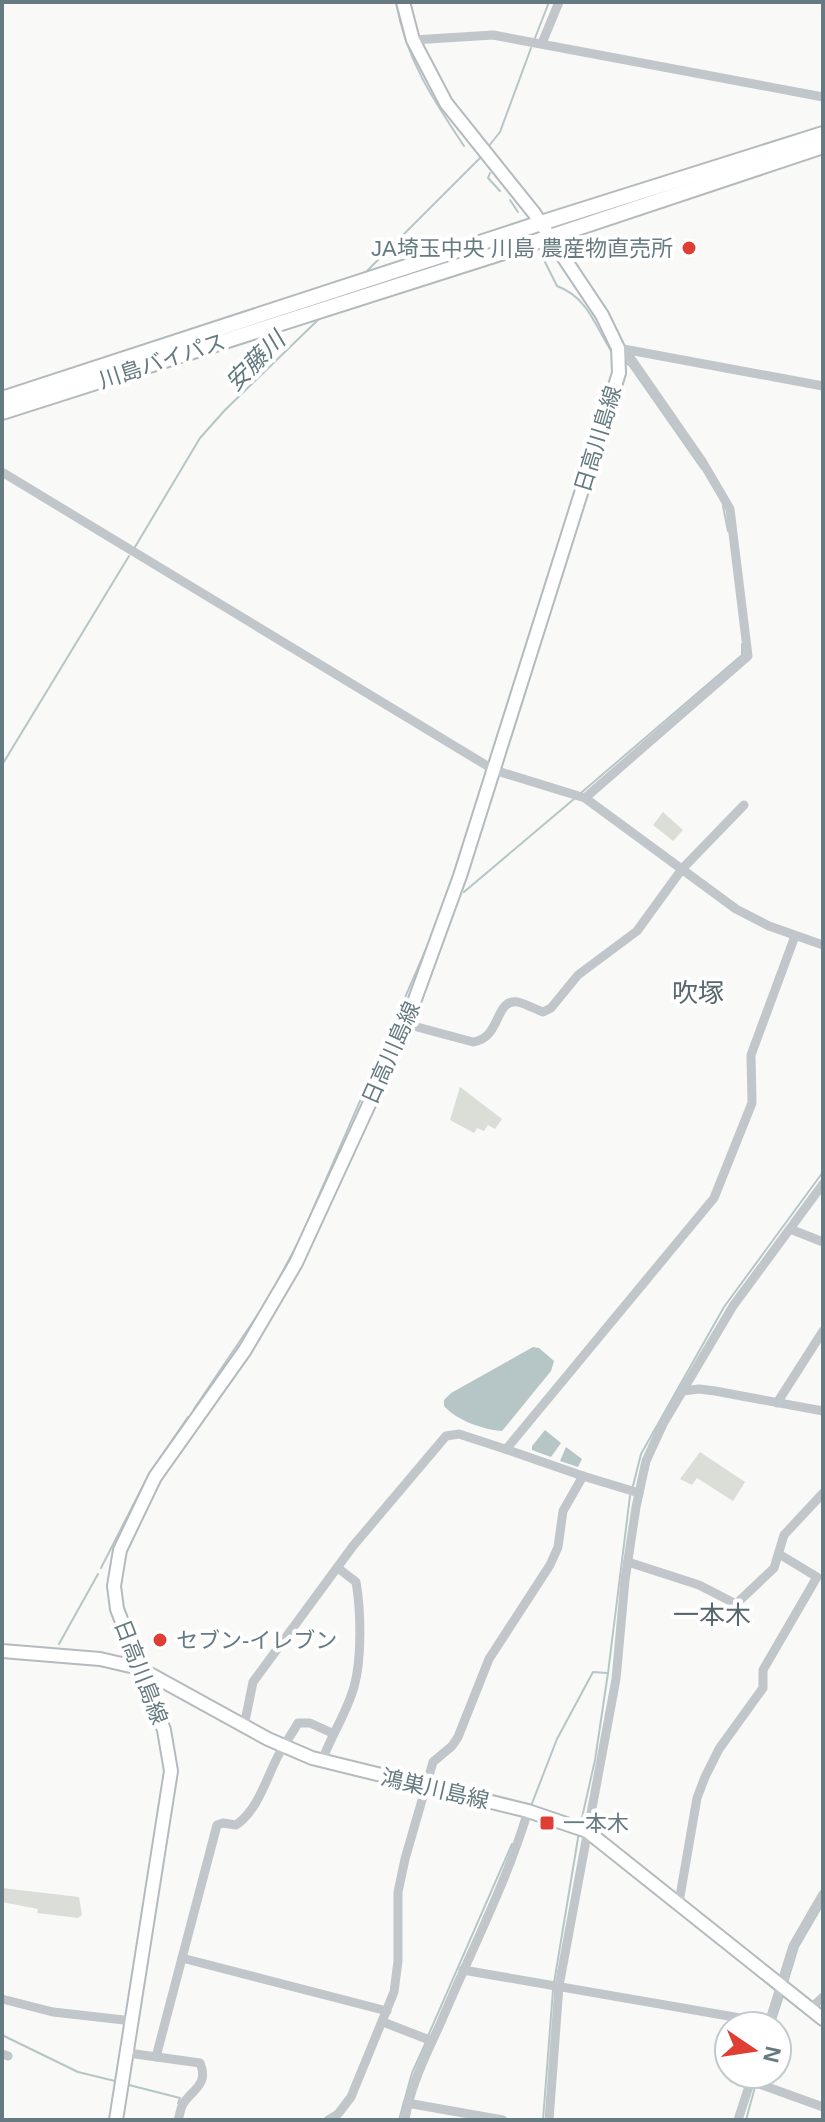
<svg xmlns="http://www.w3.org/2000/svg" width="825" height="2122" font-family="Arial,'Noto Sans JP',sans-serif">
  <style>
    .green { fill: #dbded7 }
    .water { fill: #b6c6c7 }
    .lines { fill: none; stroke-linecap: round; stroke-linejoin: round }
    .stream { stroke: #b6c6c7; stroke-width: 2 }
    .major-casing { stroke: #b4babd; stroke-width: 16 }
    .highway-casing { stroke: #b4b9bc; stroke-width: 18 }
    .minor { stroke: #c0c6c9; stroke-width: 9 }
    .major { stroke: #fff; stroke-width: 12 }
    .highway { stroke: #fff; stroke-width: 14 }
    .poi-dot { fill: #de3e33; stroke: #fff; stroke-width: 3 }
    .labels { text-anchor: middle; dominant-baseline: central; stroke-width: 8; stroke-linejoin: round; paint-order: stroke }
    .poi-label { font-size: 22px; fill: #657a81; stroke: #fff; text-anchor: start }
    .street-label { font-size: 22px; fill: #657a81; stroke: #fff }
    .water-label { font-size: 24px; font-style: italic; fill: #60787b; stroke: #fff }
    .quarter-label { font-size: 26px; fill: #57676d; stroke: #fff }
  </style>
  <rect width="100%" height="100%" fill="#f9f9f7"/>
  <!-- green -->
  <g class="green">
    <polygon points="663,812 683,830 673,841 653,825"/>
    <polygon points="460,1087 502,1119 495,1129 488,1125 484,1131 477,1128 474,1133 450,1120"/>
    <polygon points="700,1452 745,1482 733,1501 697,1478 692,1485 680,1479"/>
    <polygon points="2,1888 79,1897 82,1915 78,1918 37,1913 38,1909 2,1902"/>
  </g>
  <!-- water -->
  <g class="water">
    <path d="M533,1347L539,1348L554,1361L551,1371L502,1431C484,1430 456,1420 444,1406V1400L451,1393Z"/>
    <polygon points="545,1430 561,1443 551,1457 532,1450 532,1446"/>
    <polygon points="566,1447 582,1459 578,1467 560,1461"/>
  </g>
  <g class="lines">
    <!-- stream -->
    <g class="stream">
      <path d="M396,2C406,59 432,98 464,146"/>
      <polyline points="535,38 549,2"/>
      <polyline points="488,147 500,132 531,48"/>
      <polyline points="490,173 488,178 500,191"/>
      <polyline points="510,200 518,212"/>
      <path d="M544,260L557,286C589,298 595,327 612,352"/>
      <polyline points="362,276 482,156"/>
      <polyline points="624,361 630,366 702,469"/>
      <polyline points="723,506 728,531"/>
      <polyline points="135,547 200,438 225,410 321,317"/>
      <polyline points="2,765 129,556"/>
      <polyline points="582,792 742,655 742,644"/>
      <polyline points="464,892 574,799"/>
      <polyline points="268,1299 300,1239 430,940"/>
      <polyline points="194,1409 265,1304"/>
      <polyline points="633,1486 641,1454 724,1307 823,1172"/>
      <polyline points="101,1568 149,1474 188,1417"/>
      <polyline points="59,1644 98,1574"/>
      <polyline points="531,1806 557,1739 593,1672 607,1673"/>
      <polyline points="581,1822 595,1760 608,1673 630,1496"/>
      <polyline points="554,1983 579,1832"/>
      <polyline points="787,1983 798,1947 823,1904"/>
      <polyline points="773,2026 784,1993"/>
      <polyline points="2,2035 78,2072 115,2081"/>
      <polyline points="428,2036 512,1844"/>
      <polyline points="125,2084 180,2098 178,2103"/>
      <polyline points="399,2120 412,2073 426,2042"/>
      <polyline points="543,2120 553,1990"/>
      <polyline points="746,2120 755,2087"/>
    </g>
    <defs>
      <g id="major">
        <polyline points="2,1651 100,1659 139,1668 268,1739 312,1758 528,1811 587,1831 823,2019"/>
        <polyline points="116,2120 171,1771 164,1730 117,1609 114,1586 120,1550 155,1477 245,1350 296,1263 406,1024 460,876 619,373 618,348 602,315 534,213 446,103 413,40 403,2"/>
      </g>
      <g id="highway">
        <polyline points="2,399 541,223 823,134"/>
        <polyline points="2,412 535,242 823,146"/>
      </g>
    </defs>
    <!-- major casing -->
    <use href="#major" class="major-casing"/>
    <!-- highway casing -->
    <use href="#highway" class="highway-casing"/>
    <!-- minor -->
    <g class="minor">
      <polyline points="413,40 493,35 823,97"/>
      <polyline points="542,43 559,2"/>
      <polyline points="2,472 494,770 585,798 736,909 769,926 823,945"/>
      <polyline points="585,798 748,656 730,509 702,461 632,360 618,348 823,386"/>
      <path d="M406,1024L473,1042C502,1038 494,998 518,1002C526,1004 535,1009 543,1012L551,1008L578,975L637,931L682,869L744,805"/>
      <polyline points="790,1229 823,1242"/>
      <polyline points="683,1391 699,1389 715,1391 823,1411"/>
      <polyline points="777,1403 823,1331"/>
      <polyline points="505,1449 583,1476"/>
      <polyline points="628,1562 699,1585 736,1604 774,1568 784,1535 823,1493"/>
      <polyline points="244,1726 253,1682 353,1546 446,1436 459,1434 505,1449 508,1447 714,1198 752,1103 751,1055 795,936"/>
      <path d="M322,1761C331,1736 347,1712 354,1687C362,1659 361,1610 356,1582L338,1568"/>
      <polyline points="679,1902 697,1798 705,1777 719,1749 763,1688 763,1670 817,1577 779,1554"/>
      <polyline points="182,1958 387,2011"/>
      <polyline points="463,1970 769,2023"/>
      <polyline points="2,1999 53,2012 133,2021"/>
      <polyline points="810,2009 823,1997"/>
      <polyline points="383,2022 432,2041"/>
      <polyline points="768,2026 793,1946 823,1894"/>
      <path d="M128,2053L200,2063C210,2086 189,2091 182,2106C180,2110 180,2115 178,2120"/>
      <polyline points="2,2054 8,2056"/>
      <path d="M156,2057L217,1825L223,1823L236,1825C258,1810 266,1779 278,1756C284,1744 292,1734 298,1723H310L332,1733"/>
      <polyline points="751,2081 823,2107"/>
      <polyline points="407,2103 503,2120"/>
      <polyline points="328,2120 338,2114 351,2097 394,1992 398,1961 398,1892 405,1859 433,1762 452,1746 458,1737 489,1659 550,1565 558,1547 563,1511 583,1476 639,1493"/>
      <path d="M405,2120C410,2086 427,2053 441,2022C471,1951 506,1884 528,1811"/>
      <polyline points="549,2120 559,1986 616,1679 625,1580 636,1507 646,1461 663,1424 733,1306 823,1184"/>
      <polyline points="738,2120 753,2074"/>
    </g>
    <!-- major -->
    <use href="#major" class="major"/>
    <!-- highway -->
    <use href="#highway" class="highway"/>
  </g>
  <!-- markers -->
  <g class="poi-dot">
    <circle cx="689" cy="248" r="8"/>
    <circle cx="160" cy="1640" r="8"/>
    <rect x="539" y="1815" width="16" height="16" rx="4"/>
  </g>
  <g class="labels">
    <!-- poi labels -->
    <g class="poi-label">
      <text x="673" y="248" text-anchor="end">JA埼玉中央 川島 農産物直売所</text>
      <text x="176" y="1640">セブン-イレブン</text>
      <text x="563" y="1823">一本木</text>
    </g>
    <!-- street labels -->
    <g class="street-label">
      <text transform="translate(162 361) rotate(-18)">川島バイパス</text>
      <text transform="translate(598 439) rotate(-73)">日高川島線</text>
      <text transform="translate(391 1053) rotate(-66)">日高川島線</text>
      <text transform="translate(141 1672) rotate(69)">日高川島線</text>
      <text transform="translate(435 1789) rotate(13)">鴻巣川島線</text>
    </g>
    <!-- water labels -->
    <g class="water-label">
      <text transform="translate(255 361) rotate(-45)">安藤川</text>
    </g>
    <!-- quarter labels -->
    <g class="quarter-label">
      <text x="698" y="993">吹塚</text>
      <text x="712" y="1615">一本木</text>
    </g>
  </g>
  <!-- border -->
  <rect width="825" height="2122" fill="none" stroke="#657a81" stroke-width="8"/>
  <!-- north arrow -->
  <g transform="translate(753 2050) rotate(103)"><circle r="38" fill="#ffffff" stroke="#c1cacd" stroke-width="2"/>
  <path d="M0-6L14 30L0 20L-14 30Z" fill="#de3e33"/>
  <text y="-12" font-size="22" font-weight="bold" text-anchor="middle" fill="#657a81">N</text>
  </g>
</svg>
